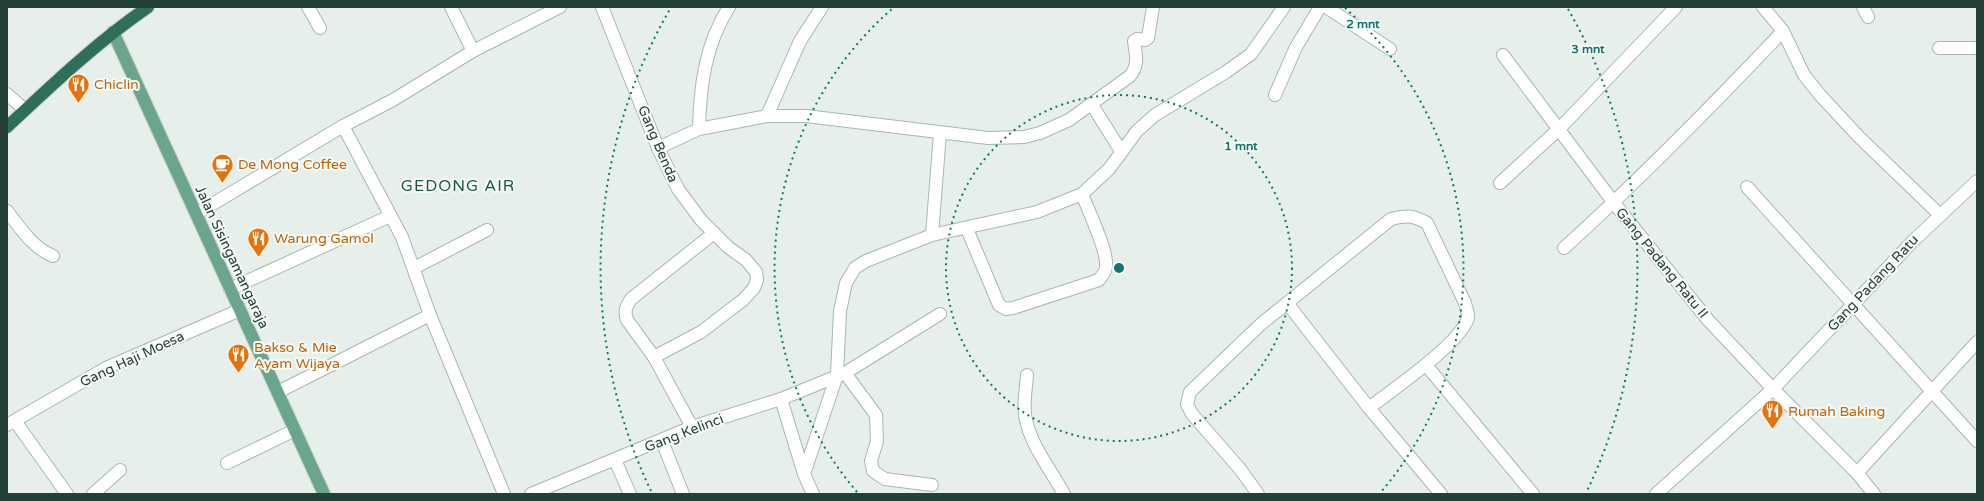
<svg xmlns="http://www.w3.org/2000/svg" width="1984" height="501" font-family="'Varela Round',sans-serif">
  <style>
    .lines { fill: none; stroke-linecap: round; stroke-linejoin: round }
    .minor-casing { stroke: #a8b7b0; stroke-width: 14 }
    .major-casing { stroke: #c2cac7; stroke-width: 14 }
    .highway-casing { stroke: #c2cac7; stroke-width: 14 }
    .minor { stroke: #fff; stroke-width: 12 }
    .major { stroke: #6aa58e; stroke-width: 12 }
    .highway { stroke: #2f6e59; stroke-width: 12 }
    .ring { fill: none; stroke: #0f766e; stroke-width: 2; stroke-dasharray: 2 4 }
    .labels { text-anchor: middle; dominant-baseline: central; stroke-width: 4; stroke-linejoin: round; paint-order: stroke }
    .food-label { font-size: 14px; fill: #c56008; stroke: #f6fbf8; text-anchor: start }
    .street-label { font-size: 14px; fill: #244136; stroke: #f6fbf8 }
    .quarter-label { font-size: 16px; letter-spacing: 1px; fill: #1f5440; stroke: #f6fbf8 }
    .centre { fill: #0f766e; stroke: #f6fbf8; stroke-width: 2 }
    .ring-label { font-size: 12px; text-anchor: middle; font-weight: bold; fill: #0f766e; stroke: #f6fbf8; stroke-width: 4; stroke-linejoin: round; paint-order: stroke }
  </style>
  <rect width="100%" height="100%" fill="#e6efe9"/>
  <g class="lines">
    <defs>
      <g id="minor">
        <polyline points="308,7 320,28"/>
        <polyline points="451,7 473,51"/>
        <polyline points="602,7 658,148 678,189 701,220 728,247 746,260 756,272 757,280 754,288 743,300 701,332 654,357 692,427"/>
        <polyline points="1326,7 1390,49"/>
        <polyline points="1763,7 1783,31 1804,75 1820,95 1859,137 1939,214"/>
        <polyline points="1863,7 1868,17"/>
        <polyline points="1939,48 1977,48"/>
        <polyline points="1503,55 1614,203 1708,320 1773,389 1857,473 1874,494"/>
        <polyline points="7,94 25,110"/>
        <polyline points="1275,95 1296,47 1320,7"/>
        <polyline points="1092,105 1121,151"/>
        <polyline points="767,116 800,41 822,7"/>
        <polyline points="343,126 402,237 430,315 504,494"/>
        <path d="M699,129C700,86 705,45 729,7"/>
        <path d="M658,148L699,129L767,116H806L988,138L1024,137L1040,133L1069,120L1130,76C1139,65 1136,55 1134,41L1137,39L1145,40L1148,38L1153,7"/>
        <polyline points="1500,183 1560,128 1676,7"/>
        <polyline points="1747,187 1977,441"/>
        <path d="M7,211C21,229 32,247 53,256"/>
        <polyline points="196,214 343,126 393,100 473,51 560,7"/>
        <path d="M967,229L999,305L1006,309L1013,308L1099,280C1102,275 1106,272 1106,266C1108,251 1088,210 1082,194"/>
        <polyline points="932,235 940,133"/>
        <path d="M1564,248C1640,179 1712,106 1783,31"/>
        <polyline points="414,268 487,230"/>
        <polyline points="230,289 390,216"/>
        <polyline points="1287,303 1369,408 1441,494"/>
        <path d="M654,357L627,320C624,311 626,307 631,299L714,233"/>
        <polyline points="1426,365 1533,494"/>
        <polyline points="845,373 876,415 877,441 871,461 873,471 885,479 932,485"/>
        <path d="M1027,375C1026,391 1022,408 1027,424C1033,448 1052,472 1064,494"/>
        <polyline points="278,392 430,315"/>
        <polyline points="781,399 804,474 813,494"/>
        <polyline points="15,421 67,494"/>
        <polyline points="7,425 106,368 240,310"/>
        <polyline points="662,441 683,494"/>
        <polyline points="615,460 630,494"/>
        <polyline points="227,463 295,430"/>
        <polyline points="1857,473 1977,342"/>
        <polyline points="804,474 837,375 840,311 846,283 855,268 866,261 932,235 1037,212 1082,194 1109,169 1137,131 1155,115 1226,72 1251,54 1284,7"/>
        <polyline points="93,494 120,470"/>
        <polyline points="531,494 692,427 781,399 845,373 940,314"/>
        <path d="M1258,494L1240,469L1192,414L1187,404L1190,392L1261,324L1391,219C1407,215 1412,215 1427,223L1465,303C1466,308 1469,314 1468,318C1460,344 1392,390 1369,408"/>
        <polyline points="1656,494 1773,389 1912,242 1977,181"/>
      </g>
      <polyline id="major" points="113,32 324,494"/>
      <path id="highway" d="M7,127C53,84 96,43 148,7"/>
    </defs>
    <!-- minor casing -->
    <use href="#minor" class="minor-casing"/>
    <!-- major casing -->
    <use href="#major" class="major-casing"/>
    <!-- highway casing -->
    <use href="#highway" class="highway-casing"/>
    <!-- minor -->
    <use href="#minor" class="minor"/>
    <!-- major -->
    <use href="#major" class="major"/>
    <!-- highway -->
    <use href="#highway" class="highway"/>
  </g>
  <!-- distance rings -->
  <g class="ring">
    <circle cx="1119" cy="268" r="173"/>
    <path d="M857 492A345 345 0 0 1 893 8M1345 8A345 345 0 0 1 1381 492"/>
    <path d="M651 491A518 518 0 0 1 670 9M1568 9A518 518 0 0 1 1587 491"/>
  </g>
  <!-- icons -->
  <defs>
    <symbol id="restaurant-pin" viewBox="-11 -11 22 30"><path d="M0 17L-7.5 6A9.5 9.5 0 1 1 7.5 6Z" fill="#e8710a" stroke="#f6fbf8"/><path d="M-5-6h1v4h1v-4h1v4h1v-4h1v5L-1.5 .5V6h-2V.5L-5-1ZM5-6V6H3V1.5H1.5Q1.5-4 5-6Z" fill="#fff"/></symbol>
    <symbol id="cafe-pin" viewBox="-11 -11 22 30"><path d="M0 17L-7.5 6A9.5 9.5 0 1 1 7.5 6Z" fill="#e8710a" stroke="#f6fbf8"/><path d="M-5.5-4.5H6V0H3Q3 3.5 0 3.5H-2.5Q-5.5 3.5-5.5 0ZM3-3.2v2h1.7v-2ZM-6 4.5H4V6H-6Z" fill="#fff"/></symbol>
  </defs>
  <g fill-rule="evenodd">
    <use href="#restaurant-pin" x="66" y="72" width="25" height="34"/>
    <use href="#cafe-pin" x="210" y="152" width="25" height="34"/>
    <use href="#restaurant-pin" x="246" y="226" width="25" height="34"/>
    <use href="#restaurant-pin" x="226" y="342" width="25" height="34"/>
    <use href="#restaurant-pin" x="1760" y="398" width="25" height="34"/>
  </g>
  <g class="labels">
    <!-- food labels -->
    <g class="food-label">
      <text x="94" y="84">Chiclin</text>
      <text x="238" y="164">De Mong Coffee</text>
      <text x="274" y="238">Warung Gamol</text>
      <text x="254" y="347">Bakso &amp; Mie<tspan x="254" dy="16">Ayam Wijaya</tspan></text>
      <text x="1788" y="411">Rumah Baking</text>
    </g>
    <!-- street labels -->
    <g class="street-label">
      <text transform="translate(658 144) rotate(67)">Gang Benda</text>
      <text transform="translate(232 257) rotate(65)">Jalan Sisingamangaraja</text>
      <text transform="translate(1662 263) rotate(51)">Gang Padang Ratu II</text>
      <text transform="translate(1873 283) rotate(-47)">Gang Padang Ratu</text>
      <text transform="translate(132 359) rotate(-25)">Gang Haji Moesa</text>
      <text transform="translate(684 433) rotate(-21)">Gang Kelinci</text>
    </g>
    <!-- quarter labels -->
    <g class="quarter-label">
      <text x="458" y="186">GEDONG AIR</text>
    </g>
  </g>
  <circle cx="1119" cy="268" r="6" class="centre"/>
  <g class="ring-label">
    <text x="1363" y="28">2 mnt</text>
    <text x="1588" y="53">3 mnt</text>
    <text x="1241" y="150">1 mnt</text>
  </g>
  <!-- border -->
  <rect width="1984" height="501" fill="none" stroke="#244136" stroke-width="16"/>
</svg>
